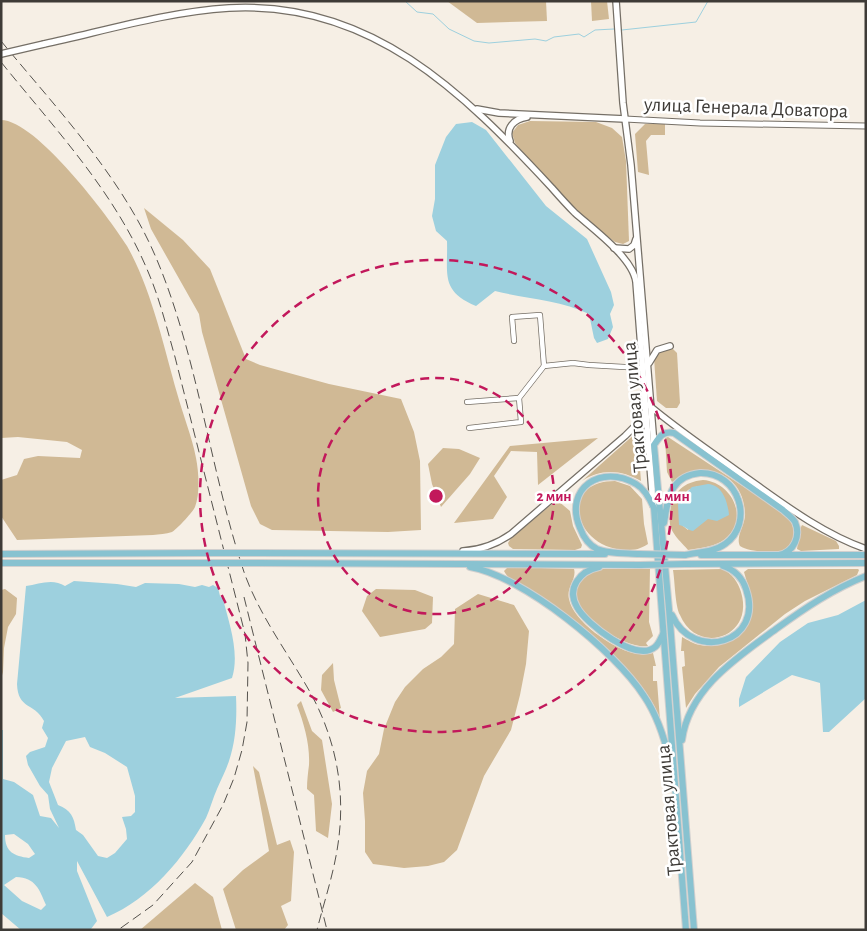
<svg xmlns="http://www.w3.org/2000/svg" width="867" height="931" font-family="'Alegreya Sans',sans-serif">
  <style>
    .green { fill: #d0b995; fill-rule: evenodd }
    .water { fill: #9dd0de; fill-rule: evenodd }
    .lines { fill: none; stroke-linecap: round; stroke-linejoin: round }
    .stream { stroke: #9dd0de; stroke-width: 1 }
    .minor-casing { stroke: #756f66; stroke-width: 6 }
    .tertiary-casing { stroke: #756f66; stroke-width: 7 }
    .secondary-casing { stroke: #756f66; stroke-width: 8 }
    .primary-casing { stroke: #d1d0cf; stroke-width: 8 }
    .minor { stroke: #fff; stroke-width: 4.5 }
    .tertiary { stroke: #fff; stroke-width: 5 }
    .secondary { stroke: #fff; stroke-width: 5.5 }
    .primary { stroke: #88c2d0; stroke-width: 6 }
    .rail { stroke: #55524d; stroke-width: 1; stroke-dasharray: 10 5; stroke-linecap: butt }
    .secondary-bridge-casing { stroke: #756f66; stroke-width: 8; stroke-linecap: butt }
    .primary-bridge-casing { stroke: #d1d0cf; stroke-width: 8; stroke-linecap: butt }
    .secondary-bridge { stroke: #fff; stroke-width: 5.5 }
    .primary-bridge { stroke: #88c2d0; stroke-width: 6 }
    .ring { fill: none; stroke: #c2185b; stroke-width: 2.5; stroke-dasharray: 9 6 }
    .labels { text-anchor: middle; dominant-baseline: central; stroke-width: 5; stroke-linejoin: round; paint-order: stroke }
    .street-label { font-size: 20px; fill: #3e3b37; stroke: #fff }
    .centre { fill: #c2185b; stroke: #fff; stroke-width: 2.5 }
    .ring-label { font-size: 15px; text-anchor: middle; font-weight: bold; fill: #c2185b; stroke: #fff; stroke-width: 5; stroke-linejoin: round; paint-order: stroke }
  </style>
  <rect width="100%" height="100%" fill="#f6efe5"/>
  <!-- green -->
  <g class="green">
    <polygon points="447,1 546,1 547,21 477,23"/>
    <polygon points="591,1 607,1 609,19 592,21"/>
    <path d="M1,120C36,120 109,217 127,246C151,288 164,347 177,393C183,415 192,437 196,458C199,473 200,494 195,507C193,512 176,530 172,532C166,534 159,534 153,535L17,540L1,516V480L17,475L24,459L38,456L80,458L82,450L67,442L18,437L1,438Z"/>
    <polygon points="530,121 596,122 612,128 622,137 626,161 629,241 623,244 615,242 573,211 515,143 512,133 518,125"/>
    <polygon points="645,124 665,124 665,135 651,135 646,141 649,175 638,172 635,134"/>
    <polygon points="144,208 183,240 210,269 246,359 260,365 329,384 401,399 414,432 420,461 421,530 388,532 272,530 260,524 251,506 202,332 199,314 151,229"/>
    <polygon points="673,349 677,353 680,403 677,408 666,408 657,401 654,358 662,350"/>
    <path d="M637,432L641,481C622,470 601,468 582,481Z"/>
    <path d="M668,437L787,515C795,524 799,547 782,551C772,553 749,552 740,546C735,536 746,524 745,513C743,471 702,460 672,482L667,472L665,438Z"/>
    <polygon points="598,438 538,485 537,452 511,451 494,476 507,497 493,519 454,523 510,446"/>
    <polygon points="443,448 459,449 480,458 470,474 441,507 432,484 428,464"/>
    <path d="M703,480C732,482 750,519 725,539C715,547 700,548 688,550C682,543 674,536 671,528C669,523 670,518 670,512C673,492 683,482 703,480ZM698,486H705L688,530L683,526L680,499L688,490Z"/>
    <path d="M615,481L630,486L642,499L644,524L648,544C640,549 636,550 626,550C574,549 557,481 615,481Z"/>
    <polygon points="557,500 570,511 573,526 582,545 581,548 575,550 513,549 509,546 508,543 511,538"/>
    <polygon points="802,525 836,541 839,546 839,549 801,551 797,549 800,529"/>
    <path d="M508,567L574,569C577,579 566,588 569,599C573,621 612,648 633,653C640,655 646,654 653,653L656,666H653V681H657L660,720C648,681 609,656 579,630C564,618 550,604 535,593C525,586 509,582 504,571Z"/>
    <path d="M603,569H650L649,622L653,636L646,643L648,646C628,650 578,618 576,596C575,591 578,586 580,582C585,574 594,570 603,569Z"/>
    <path d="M722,569C732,573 738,582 741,592C755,638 697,656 680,615C675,606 675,582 673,570Z"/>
    <path d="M748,569H858L859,570L857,575L805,601L785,614L719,667L695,694L686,708L682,667L685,666L684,651H681L682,637C688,640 693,644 700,645C725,650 752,634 752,607C752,595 747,583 744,572Z"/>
    <polygon points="5,589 17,598 16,614 8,627 4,648 3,672 1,679 1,590"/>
    <polygon points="376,589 415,590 433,597 432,623 425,629 380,637 362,611 367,596"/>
    <polygon points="478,594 514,605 529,631 526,664 520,695 511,730 484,776 457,850 444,862 428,866 404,868 373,864 365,852 365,821 363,793 367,771 379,754 384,729 395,702 405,687 423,669 441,657 454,644 455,609"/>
    <polygon points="333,663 334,680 341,708 333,712 321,690 322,675"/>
    <path d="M301,701L312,731L322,740L332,804L328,838L316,831L314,795L307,789C307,780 308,773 309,765C310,744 304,724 297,705Z"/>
    <polygon points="253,766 259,772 277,845 290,840 294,852 291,901 281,906 288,925 284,930 236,930 223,889 243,870 269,851"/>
    <polygon points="195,883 213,897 222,930 140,930"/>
  </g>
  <!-- water -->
  <g class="water">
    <path d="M472,122L486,130L546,206L587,239L611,292L614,305L610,314L613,327L608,339L597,343L594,338L589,314C560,300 526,299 495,291L476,306C440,291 448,274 447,241L436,231L432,216L435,199V165L446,137L456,124Z"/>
    <path d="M708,484C723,485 728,503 729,515L717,521L708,519L693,531C687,530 685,526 679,525L678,505L680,499L692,487Z"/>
    <path d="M74,581L117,584L136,587L145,583L179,584L195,587L202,585L209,587L213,585L218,588L220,596L223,599C229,623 240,653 232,678L175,698L236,696C237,717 236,741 229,761C226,770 221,780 217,789C213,798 210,809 206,818C184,858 150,899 107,917L77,861V871L97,921L91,929L21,930L1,913V730H3V779L14,782L33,795L40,816L51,818L59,828L50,809L48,795L40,786L28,765L26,756L30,752L45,747L48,738L42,728L44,721C34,702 18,710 17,684L26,586C39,584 53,578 65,586ZM85,737L90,747L105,753L127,767L135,796V812L131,816L122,817L126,829L127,839L115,853L107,858L98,856L83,835L76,830C74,817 71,810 58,805L49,782L52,768L66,741ZM14,834L28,844L35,854L29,858C14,856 5,852 5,835ZM16,877C36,878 39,889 46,905L41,910L22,901L4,885Z"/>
    <polygon points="866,600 866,698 829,732 823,732 820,683 792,675 739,707 739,699 746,677 780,642 808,623 838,615"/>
  </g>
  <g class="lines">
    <!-- stream -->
    <g class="stream">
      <polyline points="405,1 417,12 433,14 449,29 474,41 489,43 535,39 546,41 554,37 579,34 584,37 595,30 614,29"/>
      <polyline points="622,30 696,22 708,1"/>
    </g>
    <defs>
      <g id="minor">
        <polyline points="514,341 512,317 540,315 544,366"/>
        <polyline points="467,402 519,398"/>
        <polyline points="469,428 521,422 519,398 544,366 573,363 589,365 642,368"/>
      </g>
      <polyline id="tertiary" points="625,119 700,123 866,126"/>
      <g id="secondary">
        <polyline points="616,1 623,103 631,165 654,445"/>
        <path d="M44,44C104,31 166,12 229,8C370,0 463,92 552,188C559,196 567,205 575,213C593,229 633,258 636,282L653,505"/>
        <polyline points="477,109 499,113 625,119"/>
        <path d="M510,141C505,128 514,119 527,117"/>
        <polyline points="614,248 629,249 634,245 636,239"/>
        <polyline points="649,363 657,350 670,346"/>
        <path d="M651,407C681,432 713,453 744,476C782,503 821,533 866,549"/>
        <path d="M463,551C480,550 497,544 511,534L625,436L643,418L645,412"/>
      </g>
      <g id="primary">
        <path d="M664,523C666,512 667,497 674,487C680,478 690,474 700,473C739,472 755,523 725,544C714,552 698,552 685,555"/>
        <polyline points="257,553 605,554"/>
        <polyline points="1,554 203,553"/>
        <path d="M639,554C626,553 608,554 597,549C589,545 583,536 580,528C563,488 602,463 636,484C645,489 650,499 654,508L686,930"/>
        <polyline points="701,555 866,555"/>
        <polyline points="1,563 203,563"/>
        <polyline points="257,563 640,565"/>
        <polyline points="685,564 866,563"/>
        <path d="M470,567C523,576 615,651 644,696C657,715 665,740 670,762"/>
        <path d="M599,567C580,571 566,588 577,607C586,624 636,663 655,647C659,644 661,638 663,634"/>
        <path d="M672,615C693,663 765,643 746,589C742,577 735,570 723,566"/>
        <path d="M682,740C689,688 738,657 776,629C805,608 833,589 866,576"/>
        <path d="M694,930L669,609L654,445C660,436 663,431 674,433L783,510C787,514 792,517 795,522C801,536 794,552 779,555"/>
      </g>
    </defs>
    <!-- minor casing -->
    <use href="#minor" class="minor-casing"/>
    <!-- tertiary casing -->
    <use href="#tertiary" class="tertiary-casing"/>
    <!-- secondary casing -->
    <use href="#secondary" class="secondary-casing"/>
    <!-- primary casing -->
    <use href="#primary" class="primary-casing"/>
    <!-- minor -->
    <use href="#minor" class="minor"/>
    <!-- tertiary -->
    <use href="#tertiary" class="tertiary"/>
    <!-- secondary -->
    <use href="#secondary" class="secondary"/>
    <!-- primary -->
    <use href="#primary" class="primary"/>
    <!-- rail -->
    <g class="rail">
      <path d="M1,41C57,109 123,178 157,260C198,358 210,470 244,572C259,615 288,653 310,692C336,739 346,791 338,844C334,873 324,902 317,930"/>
      <path d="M1,62C55,129 116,193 149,274C160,300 167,329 175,357L245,634L248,663L247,722L242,750L234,778L223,805L192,862L153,905L118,930"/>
      <polyline points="244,597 327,930"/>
    </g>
    <defs>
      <polyline id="secondary-bridge" points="1,54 44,44"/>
      <g id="primary-bridge">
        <polyline points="203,553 257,553"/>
        <polyline points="639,554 685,555"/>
        <polyline points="203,563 257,563"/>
        <polyline points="640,565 685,564"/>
      </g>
    </defs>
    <!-- secondary-bridge casing -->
    <use href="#secondary-bridge" class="secondary-bridge-casing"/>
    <!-- primary-bridge casing -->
    <use href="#primary-bridge" class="primary-bridge-casing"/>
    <!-- secondary-bridge -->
    <use href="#secondary-bridge" class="secondary-bridge"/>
    <!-- primary-bridge -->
    <use href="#primary-bridge" class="primary-bridge"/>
  </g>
  <!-- distance rings -->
  <g class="ring">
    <circle cx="436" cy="496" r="118"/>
    <circle cx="436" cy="496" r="236"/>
  </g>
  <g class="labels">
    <!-- street labels -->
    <g class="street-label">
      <text transform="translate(746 108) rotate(2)">улица Генерала Доватора</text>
      <text transform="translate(635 407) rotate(-95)">Трактовая улица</text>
      <text transform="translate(669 810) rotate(-95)">Трактовая улица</text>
    </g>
  </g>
  <circle cx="436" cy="496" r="8" class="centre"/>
  <g class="ring-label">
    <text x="554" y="501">2 мин</text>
    <text x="672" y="501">4 мин</text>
  </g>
  <!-- border -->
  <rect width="867" height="931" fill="none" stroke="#3e3b37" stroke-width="5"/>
</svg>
